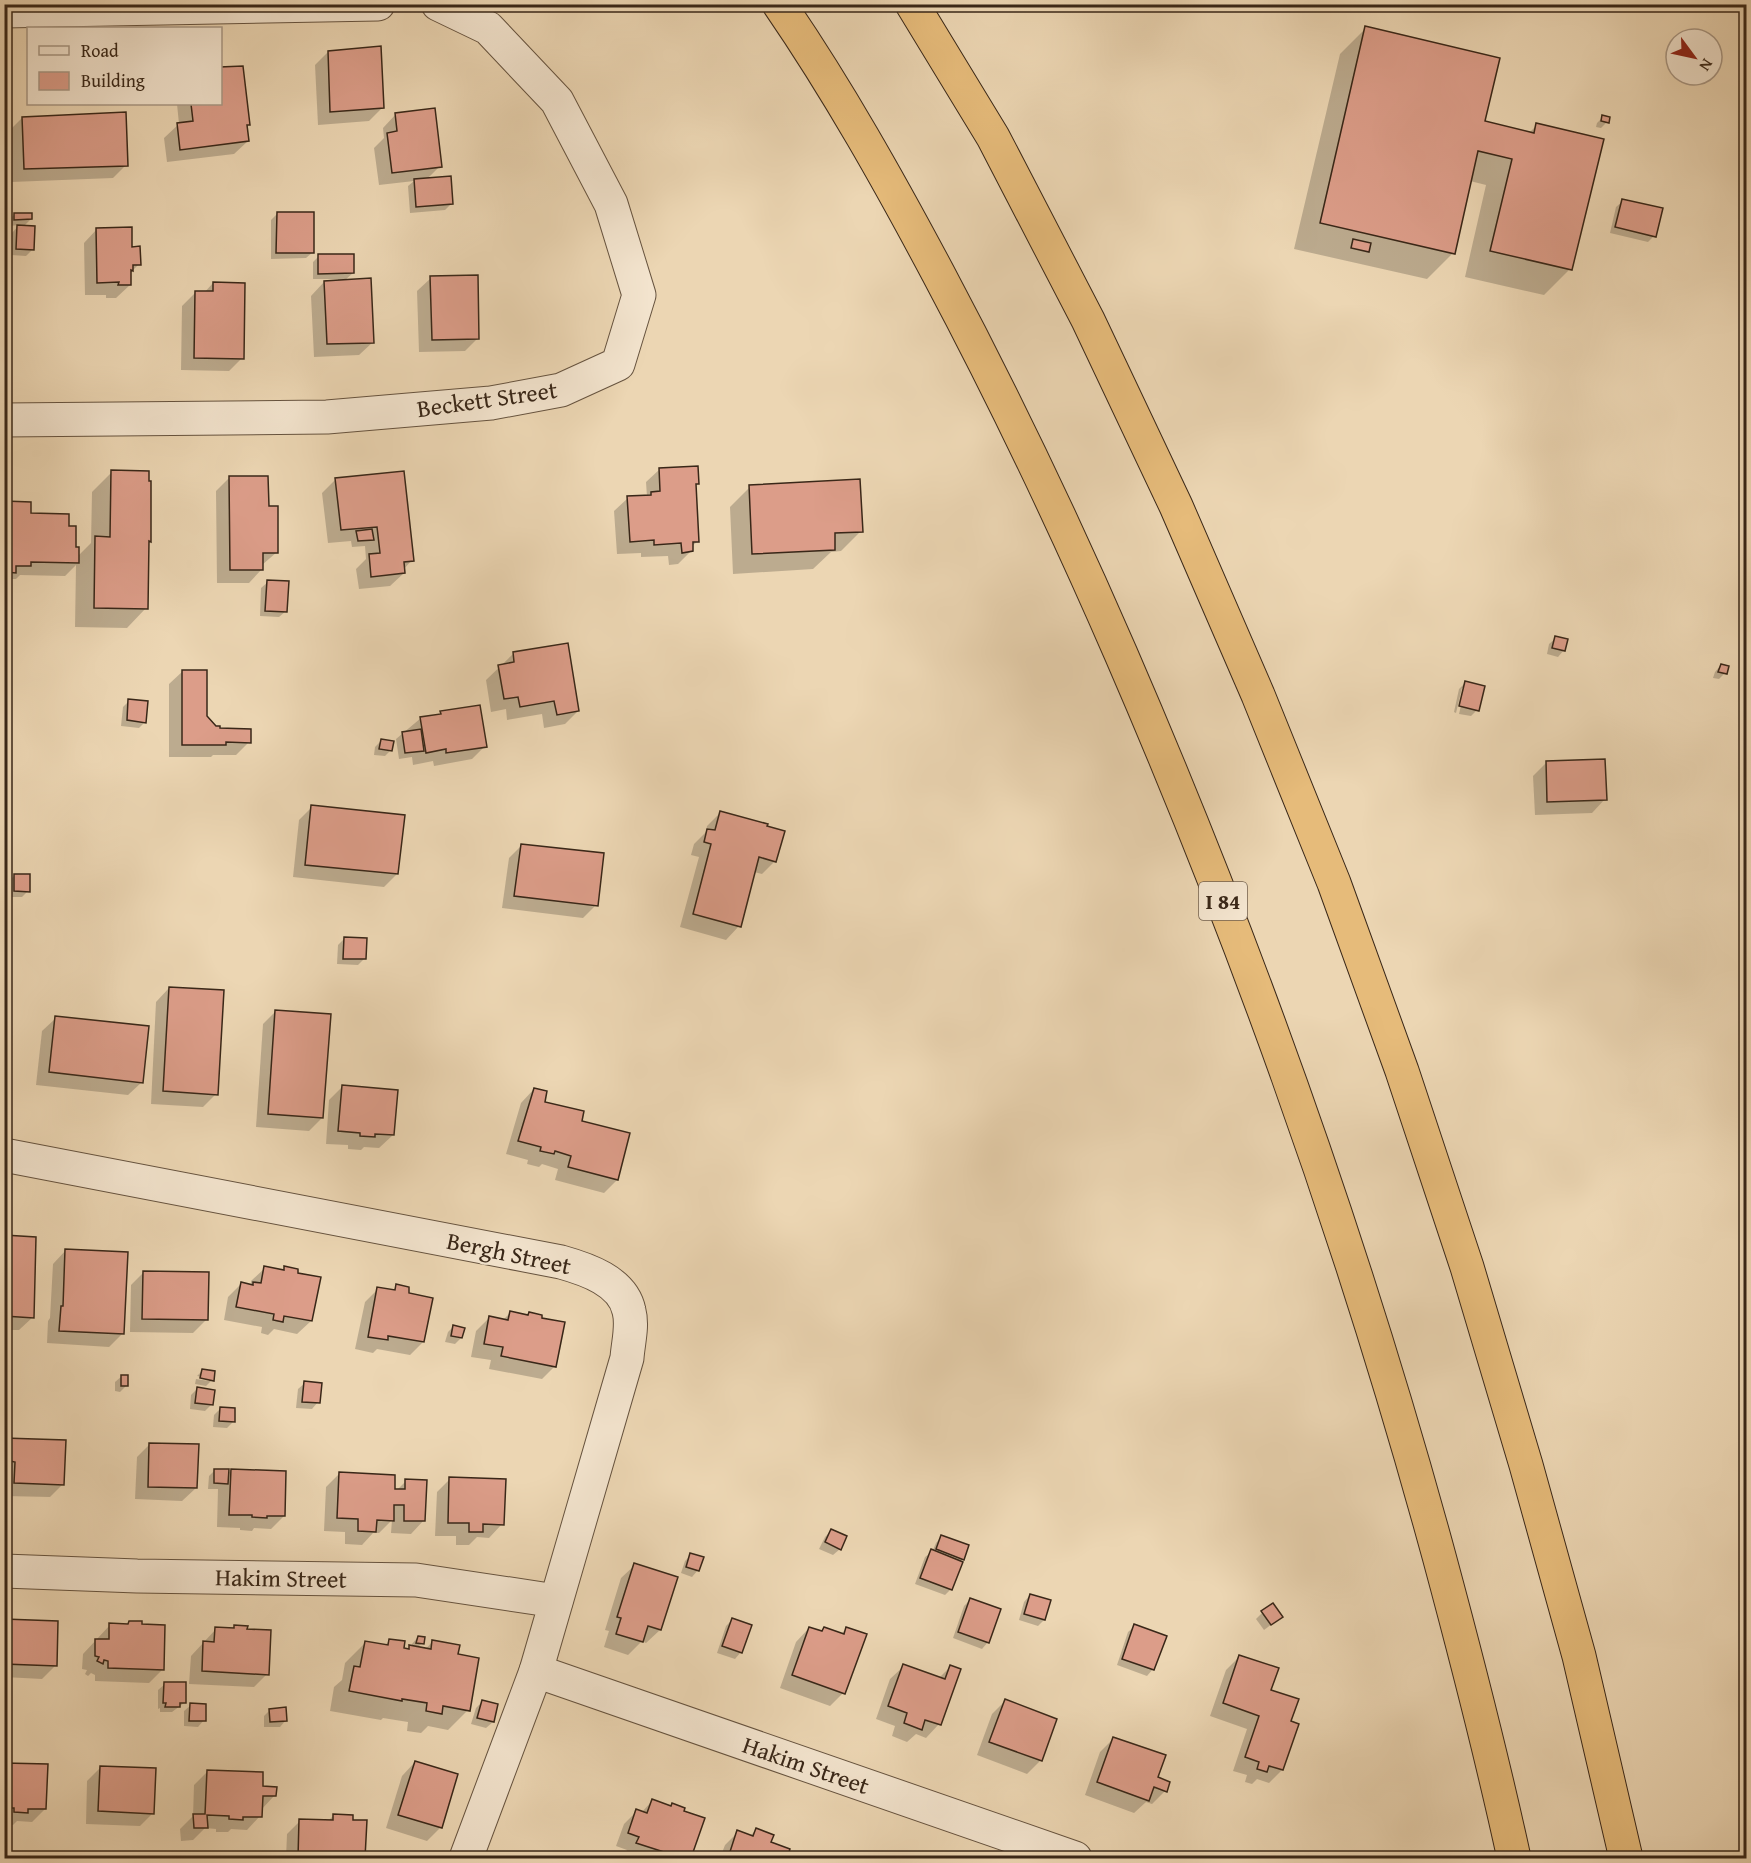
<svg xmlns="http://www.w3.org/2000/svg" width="1751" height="1863" font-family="'Gentium Book Plus',serif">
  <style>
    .shadow { fill: #0003 }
    .building { fill: #dc9d89; stroke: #392718; stroke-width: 1.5 }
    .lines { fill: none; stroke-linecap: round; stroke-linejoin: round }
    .street-casing { stroke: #66533f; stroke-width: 35 }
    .highway-casing { stroke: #392718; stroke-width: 35 }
    .street { stroke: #f3e4ce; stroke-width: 33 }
    .highway { stroke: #e6bb7a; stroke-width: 33 }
    .labels { text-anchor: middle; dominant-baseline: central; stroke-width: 4.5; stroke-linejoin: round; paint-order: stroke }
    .shield { fill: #f3e4ce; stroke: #71604f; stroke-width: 1.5 }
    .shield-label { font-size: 22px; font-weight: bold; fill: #392718 }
    .street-label { font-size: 24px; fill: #392718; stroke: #f3e4ce }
  </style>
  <rect width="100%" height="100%" fill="#ecd6b3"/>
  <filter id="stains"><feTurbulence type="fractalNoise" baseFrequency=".00333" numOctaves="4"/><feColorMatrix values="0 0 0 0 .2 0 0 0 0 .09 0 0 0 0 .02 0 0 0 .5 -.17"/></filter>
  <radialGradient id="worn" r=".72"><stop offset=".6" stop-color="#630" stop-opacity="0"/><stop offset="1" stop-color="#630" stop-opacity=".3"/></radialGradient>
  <!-- shadow -->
  <g class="shadow">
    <polygon points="1366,28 1483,122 1529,133 1537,125 1570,269 1544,295 1465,277 1486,185 1470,181 1453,253 1427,279 1294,249 1340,54"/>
    <polygon points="328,52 382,108 369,121 318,125 315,65"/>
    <polygon points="177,104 220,104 249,124 246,127 248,141 234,154 167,162 164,138 179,124"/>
    <polygon points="396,114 440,166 427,179 451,204 445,210 410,213 408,186 414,181 379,185 374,148 384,138 383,128"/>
    <polygon points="1603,117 1607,122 1601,128 1596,127 1597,123"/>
    <polygon points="22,118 126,165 113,178 11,182 9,131"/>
    <polygon points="1623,201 1654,236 1648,242 1610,233 1616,207"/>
    <polygon points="277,214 313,252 306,258 271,259 271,220"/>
    <polygon points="14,215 31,219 23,227 33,249 26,256 11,255 12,233 19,225 9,226 8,221"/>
    <polygon points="97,229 131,248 139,264 129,274 130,285 116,298 106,298 106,295 85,295 84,243"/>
    <polygon points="319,256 353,273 344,281 373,342 359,355 314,357 311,296 324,282 338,282 338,279 313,279 313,262"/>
    <polygon points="431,278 478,338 465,351 419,352 417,291"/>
    <polygon points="213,283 242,358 229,371 181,370 182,306 195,293 204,293"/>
    <polygon points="660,469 697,483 695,486 698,541 691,547 691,551 678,564 669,565 668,556 641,557 641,553 617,554 614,511 628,498 647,497 646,482"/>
    <polygon points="112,472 150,541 148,543 146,608 127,628 75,627 76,565 65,576 20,575 16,579 8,579 4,582 4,503 29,515 68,527 78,556 91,543 92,492"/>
    <polygon points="229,478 267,508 277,552 262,565 262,569 249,583 217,583 216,491"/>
    <polygon points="335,480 412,560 403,570 404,573 390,586 359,589 356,569 366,559 365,546 352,547 351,541 328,543 322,493"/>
    <polygon points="750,487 861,531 841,551 831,552 813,569 733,574 730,507"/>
    <polygon points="268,582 286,611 279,617 260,616 261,588"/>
    <polygon points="1556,638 1564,650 1558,657 1547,654 1549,644"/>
    <polygon points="513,654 578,711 565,724 544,728 542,714 507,720 506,709 491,712 486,680"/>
    <polygon points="1721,665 1725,673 1719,679 1713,678 1715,672"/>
    <polygon points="183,671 205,717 215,728 249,742 236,755 213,755 211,757 169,757 169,684"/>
    <polygon points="1466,682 1477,710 1471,716 1459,714 1465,688 1462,688 1456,713 1454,712 1459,689"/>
    <polygon points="129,701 145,722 139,728 121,726 123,707"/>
    <polygon points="441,713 485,746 472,759 434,766 433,761 413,765 412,757 399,759 396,739 421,718 438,716"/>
    <polygon points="381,741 391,750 385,756 374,755 375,747"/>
    <polygon points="1546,763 1605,799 1592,813 1535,815 1533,776"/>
    <polygon points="312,807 397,874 384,887 293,877 299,820"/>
    <polygon points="721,812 775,861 762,874 754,872 739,926 726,940 680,927 699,857 691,855 694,844 706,832 707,826"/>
    <polygon points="522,845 596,905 583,918 502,908 509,858"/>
    <polygon points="15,875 28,891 22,897 8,897 9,881"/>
    <polygon points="344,939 364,959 358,965 337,964 338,945"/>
    <polygon points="169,988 216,1094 203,1107 151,1104 156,1002"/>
    <polygon points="276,1011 322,1118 309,1131 256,1127 263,1024"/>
    <polygon points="56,1018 142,1082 128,1095 36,1085 42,1031"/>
    <polygon points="342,1087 393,1135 379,1148 364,1147 361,1150 348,1149 348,1145 326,1144 329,1100"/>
    <polygon points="534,1089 543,1103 580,1122 617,1180 604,1193 555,1180 558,1169 542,1164 539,1167 527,1164 528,1160 506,1154 521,1103"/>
    <polygon points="4,1237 33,1317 19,1330 4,1330"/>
    <polygon points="66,1250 122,1334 109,1347 47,1343 48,1321 50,1318 53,1264"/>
    <polygon points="265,1268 282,1271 285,1268 311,1321 297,1334 274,1329 268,1335 261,1333 262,1327 224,1320 228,1297 241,1284 251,1286 251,1281"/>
    <polygon points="144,1272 206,1320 193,1333 130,1332 131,1285"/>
    <polygon points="397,1286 407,1294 423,1342 410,1355 377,1349 373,1353 355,1349 365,1302 378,1289 392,1291"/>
    <polygon points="510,1313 555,1366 542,1379 489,1369 491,1360 471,1357 476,1331 489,1318 503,1320"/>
    <polygon points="454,1326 461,1338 455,1344 445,1342 448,1332"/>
    <polygon points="203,1370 212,1380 206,1386 195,1384 196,1379 209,1381 209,1378 197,1376"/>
    <polygon points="122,1376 126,1386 120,1392 115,1391 115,1382"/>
    <polygon points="305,1383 318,1402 312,1409 296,1408 298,1389"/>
    <polygon points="197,1389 211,1405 205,1411 190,1409 191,1395"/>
    <polygon points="220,1409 233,1422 227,1428 213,1427 214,1415"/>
    <polygon points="4,1439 63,1484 50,1497 4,1496"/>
    <polygon points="150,1444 196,1488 182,1501 135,1499 137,1457"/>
    <polygon points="215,1470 227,1474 231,1470 284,1516 271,1529 254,1528 252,1531 240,1530 240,1528 217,1527 218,1489 208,1489 209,1476"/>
    <polygon points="339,1474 393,1490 397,1490 406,1481 424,1520 411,1534 391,1533 392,1520 379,1533 373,1533 362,1545 345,1544 345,1532 324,1531 326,1487"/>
    <polygon points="450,1479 502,1524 489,1538 477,1537 469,1545 456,1545 456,1536 435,1536 437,1492"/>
    <polygon points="831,1531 840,1549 833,1555 819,1549 825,1537"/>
    <polygon points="942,1536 963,1559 960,1562 951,1589 945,1595 915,1584 925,1557 932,1552 936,1543"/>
    <polygon points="691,1555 698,1570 692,1577 681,1573 685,1561"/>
    <polygon points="635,1565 676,1578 660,1630 646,1643 642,1641 628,1655 604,1647 609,1631 605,1630 621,1578"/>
    <polygon points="1030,1595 1044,1620 1038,1626 1019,1620 1024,1602"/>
    <polygon points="970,1600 988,1642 982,1649 953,1638 964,1606"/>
    <polygon points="1262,1613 1281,1617 1264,1630 1256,1619"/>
    <polygon points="732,1620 741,1652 735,1659 717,1653 726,1626"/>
    <polygon points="4,1621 55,1666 42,1679 4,1677"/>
    <polygon points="110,1625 127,1625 162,1670 149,1683 95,1681 95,1675 91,1673 88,1676 85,1674 87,1670 82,1669 83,1654"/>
    <polygon points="1135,1626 1153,1669 1147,1676 1117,1665 1128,1632"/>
    <polygon points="235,1627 267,1674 254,1687 189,1684 191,1656 216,1629 232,1629"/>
    <polygon points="809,1628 820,1632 824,1628 841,1634 847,1628 843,1693 830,1706 780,1688 796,1642"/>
    <polygon points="418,1637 422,1643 417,1648 425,1650 432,1642 457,1655 468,1710 448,1730 428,1726 421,1733 407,1731 408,1722 383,1718 381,1720 330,1711 334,1687 342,1680 345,1663 365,1643 384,1646 390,1640 402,1649 407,1650 411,1647 412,1644"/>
    <polygon points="1240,1656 1270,1691 1289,1722 1282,1770 1269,1783 1257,1779 1252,1784 1245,1782 1247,1775 1233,1771 1247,1729 1210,1716 1226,1670"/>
    <polygon points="904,1666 939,1678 950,1667 939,1724 926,1738 916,1734 907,1742 892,1736 895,1726 876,1719 890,1679"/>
    <polygon points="165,1684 184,1703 172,1712 160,1712 160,1708 158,1709 158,1690"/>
    <polygon points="1005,1701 1056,1719 1040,1761 1027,1774 977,1755 992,1714"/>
    <polygon points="482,1702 497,1705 493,1722 486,1728 471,1724 476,1708"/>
    <polygon points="191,1705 204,1720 198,1727 184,1726 184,1711"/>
    <polygon points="270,1710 286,1720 280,1727 264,1727 264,1716"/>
    <polygon points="1114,1738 1156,1778 1165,1791 1152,1804 1146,1802 1134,1813 1085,1795 1100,1752"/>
    <polygon points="415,1762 441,1827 427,1841 386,1828 402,1776"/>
    <polygon points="4,1764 45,1809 32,1822 17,1821 13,1825 4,1825"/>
    <polygon points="101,1767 153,1813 140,1826 86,1824 87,1781"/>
    <polygon points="208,1771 261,1788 274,1796 261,1810 260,1816 247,1830 231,1829 228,1832 216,1832 216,1829 205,1828 193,1840 181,1841 180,1829 193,1816 194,1785"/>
    <polygon points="652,1801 703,1819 689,1858 631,1858 624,1856 627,1850 616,1846 624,1824 637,1811 641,1813"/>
    <polygon points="333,1816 352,1822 365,1822 364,1858 286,1858 287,1834 300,1821 328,1821"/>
    <polygon points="756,1830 769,1843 788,1850 785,1858 720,1858 725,1845 738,1832 750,1836"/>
  </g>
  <!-- building -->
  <g class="building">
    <polygon points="1365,26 1500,58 1485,121 1534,133 1536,123 1604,139 1572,270 1490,251 1512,159 1478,151 1455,254 1320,223"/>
    <polygon points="381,46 384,108 330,112 328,51"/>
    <polygon points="243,66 250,125 247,125 249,141 180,150 177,123 193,121 191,104 220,104 220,67"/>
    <polygon points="435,108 442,167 392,173 387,133 397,131 395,113"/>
    <polygon points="126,112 128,166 24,169 22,117"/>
    <polygon points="1602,115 1610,117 1609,123 1601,121"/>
    <polygon points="451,176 453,204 416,207 414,179"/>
    <polygon points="1622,199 1663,208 1656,237 1615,227"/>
    <polygon points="277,212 314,212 314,253 276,253"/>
    <polygon points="14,213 32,213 32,219 14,220"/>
    <polygon points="17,225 35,226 34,250 16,249"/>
    <polygon points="132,227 132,247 140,246 141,265 133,265 133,271 131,270 131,285 118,285 119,282 97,283 96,228"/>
    <polygon points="1353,239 1371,243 1369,252 1351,248"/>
    <polygon points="318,254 354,254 354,273 318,274"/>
    <polygon points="478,275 479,339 432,340 430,276"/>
    <polygon points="371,278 374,343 327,344 324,281"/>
    <polygon points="213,282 245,283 244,359 194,358 195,291 213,291"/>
    <polygon points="698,466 699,484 696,484 699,542 693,542 693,551 682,553 681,543 654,545 654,540 630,542 627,496 651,495 651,492 660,491 659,468"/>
    <polygon points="111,470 149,471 149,481 151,481 151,542 149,541 148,609 94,608 95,536 110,537"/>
    <polygon points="404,471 414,561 404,562 405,573 371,577 369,554 380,553 377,527 341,530 335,478"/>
    <polygon points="229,476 268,476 269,506 278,506 278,553 263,553 263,570 230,570"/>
    <polygon points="860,479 863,532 835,533 835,550 752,554 749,485"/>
    <polygon points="4,501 31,502 31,513 69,514 69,526 76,526 76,547 79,547 79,563 31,562 31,566 16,566 16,573 6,572 6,565 4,565"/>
    <polygon points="372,529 374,540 358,541 356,531"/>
    <polygon points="267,580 289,581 287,612 265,611"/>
    <polygon points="1555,636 1568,639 1565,651 1552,648"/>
    <polygon points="568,643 579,711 557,715 554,701 520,707 518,697 504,699 498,665 514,662 513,652"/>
    <polygon points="1721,664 1729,666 1727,674 1718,672"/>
    <polygon points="182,670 207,670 207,716 216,726 220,726 220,728 251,729 251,743 226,742 226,745 182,745"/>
    <polygon points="1465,681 1485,686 1479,711 1459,706"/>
    <polygon points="128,699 148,701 146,723 127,720"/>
    <polygon points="480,705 487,747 446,753 446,749 426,753 420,717 441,714 440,711"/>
    <polygon points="421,729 424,751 405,753 402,732"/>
    <polygon points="381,739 394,741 392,751 379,749"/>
    <polygon points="1605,759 1607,800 1547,802 1546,761"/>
    <polygon points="311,805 405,815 398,874 305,865"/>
    <polygon points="720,811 768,824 767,826 785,831 776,862 759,857 741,927 693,914 711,844 704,842 707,829 715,830"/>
    <polygon points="521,844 604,853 598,906 514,896"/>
    <polygon points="14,874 30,874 30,892 14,891"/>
    <polygon points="344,937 367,938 366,959 343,959"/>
    <polygon points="4,957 9,958 4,977"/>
    <polygon points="169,987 224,990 218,1095 163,1091"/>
    <polygon points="275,1010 331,1014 323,1118 268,1114"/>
    <polygon points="55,1016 149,1026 143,1083 49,1072"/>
    <polygon points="342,1085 398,1090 394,1135 375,1134 375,1137 360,1136 360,1133 338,1131"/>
    <polygon points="534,1088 547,1091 545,1102 584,1111 582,1121 630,1133 618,1180 568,1167 571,1156 555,1151 554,1154 540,1151 541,1147 518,1141"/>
    <polygon points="4,1235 36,1237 34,1318 4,1316"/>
    <polygon points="65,1249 128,1252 124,1334 59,1331 61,1306 63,1306"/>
    <polygon points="264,1266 284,1270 284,1266 298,1269 298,1273 321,1277 312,1321 284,1316 283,1322 273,1320 274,1314 236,1307 241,1282 253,1285 253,1282 261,1283"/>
    <polygon points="143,1271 209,1272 208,1320 142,1319"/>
    <polygon points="396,1284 409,1287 409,1293 433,1298 424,1342 388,1336 388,1340 368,1337 377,1287 395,1290"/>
    <polygon points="510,1311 528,1315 529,1312 542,1315 542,1318 565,1322 556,1367 501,1356 503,1347 484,1344 489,1316 508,1320"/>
    <polygon points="453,1325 465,1328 462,1338 451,1336"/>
    <polygon points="202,1369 215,1371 214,1381 200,1378"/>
    <rect x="121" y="1375" width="7" height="11"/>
    <polygon points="304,1381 322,1383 320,1403 302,1402"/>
    <polygon points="197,1387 215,1390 213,1405 195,1403"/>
    <polygon points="220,1407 235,1408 235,1422 219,1421"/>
    <polygon points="4,1438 66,1440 64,1485 14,1483 15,1462 10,1461 10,1466 4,1466"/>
    <polygon points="149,1443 199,1444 197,1488 148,1487"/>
    <polygon points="214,1469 229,1469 228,1484 214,1483"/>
    <polygon points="231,1469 286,1471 285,1516 267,1516 267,1518 252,1517 252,1515 229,1515"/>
    <polygon points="339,1472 395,1475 395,1489 405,1489 405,1479 427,1480 425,1521 404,1521 404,1505 394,1505 394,1521 377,1520 376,1532 358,1531 358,1519 337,1518"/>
    <polygon points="449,1477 506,1479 504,1525 483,1524 483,1532 469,1532 469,1523 448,1523"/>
    <polygon points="831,1529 847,1536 841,1550 825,1542"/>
    <polygon points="941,1535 969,1545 964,1560 936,1549"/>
    <polygon points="931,1549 963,1562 952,1590 920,1578"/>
    <polygon points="690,1553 704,1557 699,1571 686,1567"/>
    <polygon points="634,1563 678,1577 661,1630 648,1626 643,1642 616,1634 621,1618 617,1617"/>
    <polygon points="1030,1594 1051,1600 1045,1620 1024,1614"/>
    <polygon points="970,1598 1001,1609 989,1643 958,1632"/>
    <polygon points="1273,1603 1283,1617 1271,1625 1261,1611"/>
    <polygon points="732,1618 752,1625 742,1653 722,1646"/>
    <polygon points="4,1619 58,1621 57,1666 4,1664"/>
    <polygon points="129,1621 142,1621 142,1624 165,1625 164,1670 108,1668 108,1661 104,1660 103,1664 97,1661 99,1657 95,1656 95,1639 109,1639 109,1623 128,1624"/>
    <polygon points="1134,1624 1167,1636 1154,1670 1122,1659"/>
    <polygon points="234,1625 248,1626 247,1629 271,1630 269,1675 202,1671 203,1641 214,1642 215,1627 234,1628"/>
    <polygon points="809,1627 822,1631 824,1627 844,1634 846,1627 867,1634 845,1694 792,1675"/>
    <polygon points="418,1636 425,1637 424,1644 416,1643"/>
    <polygon points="389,1639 405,1641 404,1648 409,1649 409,1645 431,1649 432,1640 460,1645 458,1654 479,1658 470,1711 443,1706 442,1714 426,1711 427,1703 402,1699 402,1701 349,1691 354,1666 360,1667 365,1641 388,1645"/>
    <polygon points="1239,1655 1279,1668 1271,1690 1299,1699 1291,1721 1299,1724 1283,1770 1269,1766 1267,1772 1257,1769 1259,1762 1245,1757 1259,1716 1223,1703"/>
    <polygon points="903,1664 945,1679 950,1665 961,1669 941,1725 925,1720 922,1730 904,1723 907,1713 888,1706"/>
    <polygon points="164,1682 186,1682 186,1703 180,1703 180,1707 165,1707 166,1703 163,1703"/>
    <polygon points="1005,1699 1057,1719 1042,1761 989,1742"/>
    <polygon points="482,1700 498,1704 494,1722 477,1718"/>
    <polygon points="190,1703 206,1704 206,1721 189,1721"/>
    <polygon points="286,1707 287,1721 270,1722 269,1709"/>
    <polygon points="1113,1737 1166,1755 1158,1777 1170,1782 1167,1792 1154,1787 1149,1801 1097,1782"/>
    <polygon points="415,1761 458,1774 442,1828 398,1815"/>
    <polygon points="4,1763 48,1764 46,1809 28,1809 28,1813 14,1812 14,1808 4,1808"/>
    <polygon points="100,1766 156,1768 154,1814 98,1811"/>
    <polygon points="207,1770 263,1772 263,1786 277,1787 276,1796 263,1796 262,1817 243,1817 243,1820 229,1819 229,1816 207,1815 208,1828 194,1828 193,1814 205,1814"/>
    <polygon points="652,1799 671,1806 672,1803 685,1808 684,1811 705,1818 691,1858 675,1857 675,1858 662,1858 664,1852 636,1843 639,1837 628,1833 636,1809 647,1813"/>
    <polygon points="333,1814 353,1815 353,1820 367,1820 365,1858 298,1858 299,1819 333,1820"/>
    <polygon points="756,1828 774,1835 771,1842 790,1849 787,1858 728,1858 737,1830 753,1836"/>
  </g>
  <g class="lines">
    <defs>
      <g id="street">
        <polyline points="4,11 378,4"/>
        <polyline points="4,420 327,417 491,403 561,390 618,364 639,295 611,204 557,101 488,28 438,4"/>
        <path d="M4,1155L561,1262C586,1269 623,1281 629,1311C633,1326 628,1343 627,1358L536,1671L466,1858"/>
        <polyline points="4,1571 137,1576 416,1580 556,1601"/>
        <polyline points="536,1671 1075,1858"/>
      </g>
      <g id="highway">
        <path d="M779,4C838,90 889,181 938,273C1004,397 1065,525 1121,654C1248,947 1355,1248 1439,1556C1466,1656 1492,1757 1514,1858"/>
        <polyline points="912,4 993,137 1088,320 1176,506 1258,695 1334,883 1402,1071 1467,1267 1526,1465 1579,1656 1626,1858"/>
      </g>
    </defs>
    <!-- street casing -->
    <use href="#street" class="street-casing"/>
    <!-- highway casing -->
    <use href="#highway" class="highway-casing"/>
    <!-- street -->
    <use href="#street" class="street"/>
    <!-- highway -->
    <use href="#highway" class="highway"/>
  </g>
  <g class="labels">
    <!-- shield labels -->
    <rect class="shield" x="1199" y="882" width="48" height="38" rx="4.5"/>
    <g class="shield-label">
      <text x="1223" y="901">I 84</text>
    </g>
    <!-- street labels -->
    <g class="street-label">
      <text transform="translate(487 399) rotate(-8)">Beckett Street</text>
      <text transform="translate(509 1253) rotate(12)">Bergh Street</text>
      <text transform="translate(281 1578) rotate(1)">Hakim Street</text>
      <text transform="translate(806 1765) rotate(19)">Hakim Street</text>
    </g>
  </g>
  <!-- margin -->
  <rect width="1751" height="1863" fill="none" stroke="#ecd6b3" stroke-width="24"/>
  <rect x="6" y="6" width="1739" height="1851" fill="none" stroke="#392718" stroke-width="3"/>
  <rect x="12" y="12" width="1727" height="1839" fill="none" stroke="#392718" stroke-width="1.5"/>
  <!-- legend -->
  <rect x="27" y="27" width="195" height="78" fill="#f3e4ce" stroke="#a99885" stroke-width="1.5"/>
  <rect x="39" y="46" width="30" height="9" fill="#f3e4ce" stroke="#a99885" stroke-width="1.5"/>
  <text x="81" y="57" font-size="18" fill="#392718">Road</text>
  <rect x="39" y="72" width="30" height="18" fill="#dc9d89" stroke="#a99885" stroke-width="1.5"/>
  <text x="81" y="87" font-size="18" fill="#392718">Building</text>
  <!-- north arrow -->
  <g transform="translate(1694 57) rotate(123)"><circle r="28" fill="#f3e4ce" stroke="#a99885" stroke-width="1.5"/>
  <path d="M0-4.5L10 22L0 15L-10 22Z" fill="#8f2418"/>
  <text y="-9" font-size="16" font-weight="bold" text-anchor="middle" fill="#392718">N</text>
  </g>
  <rect width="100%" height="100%" filter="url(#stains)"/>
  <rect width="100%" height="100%" fill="url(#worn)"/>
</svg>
